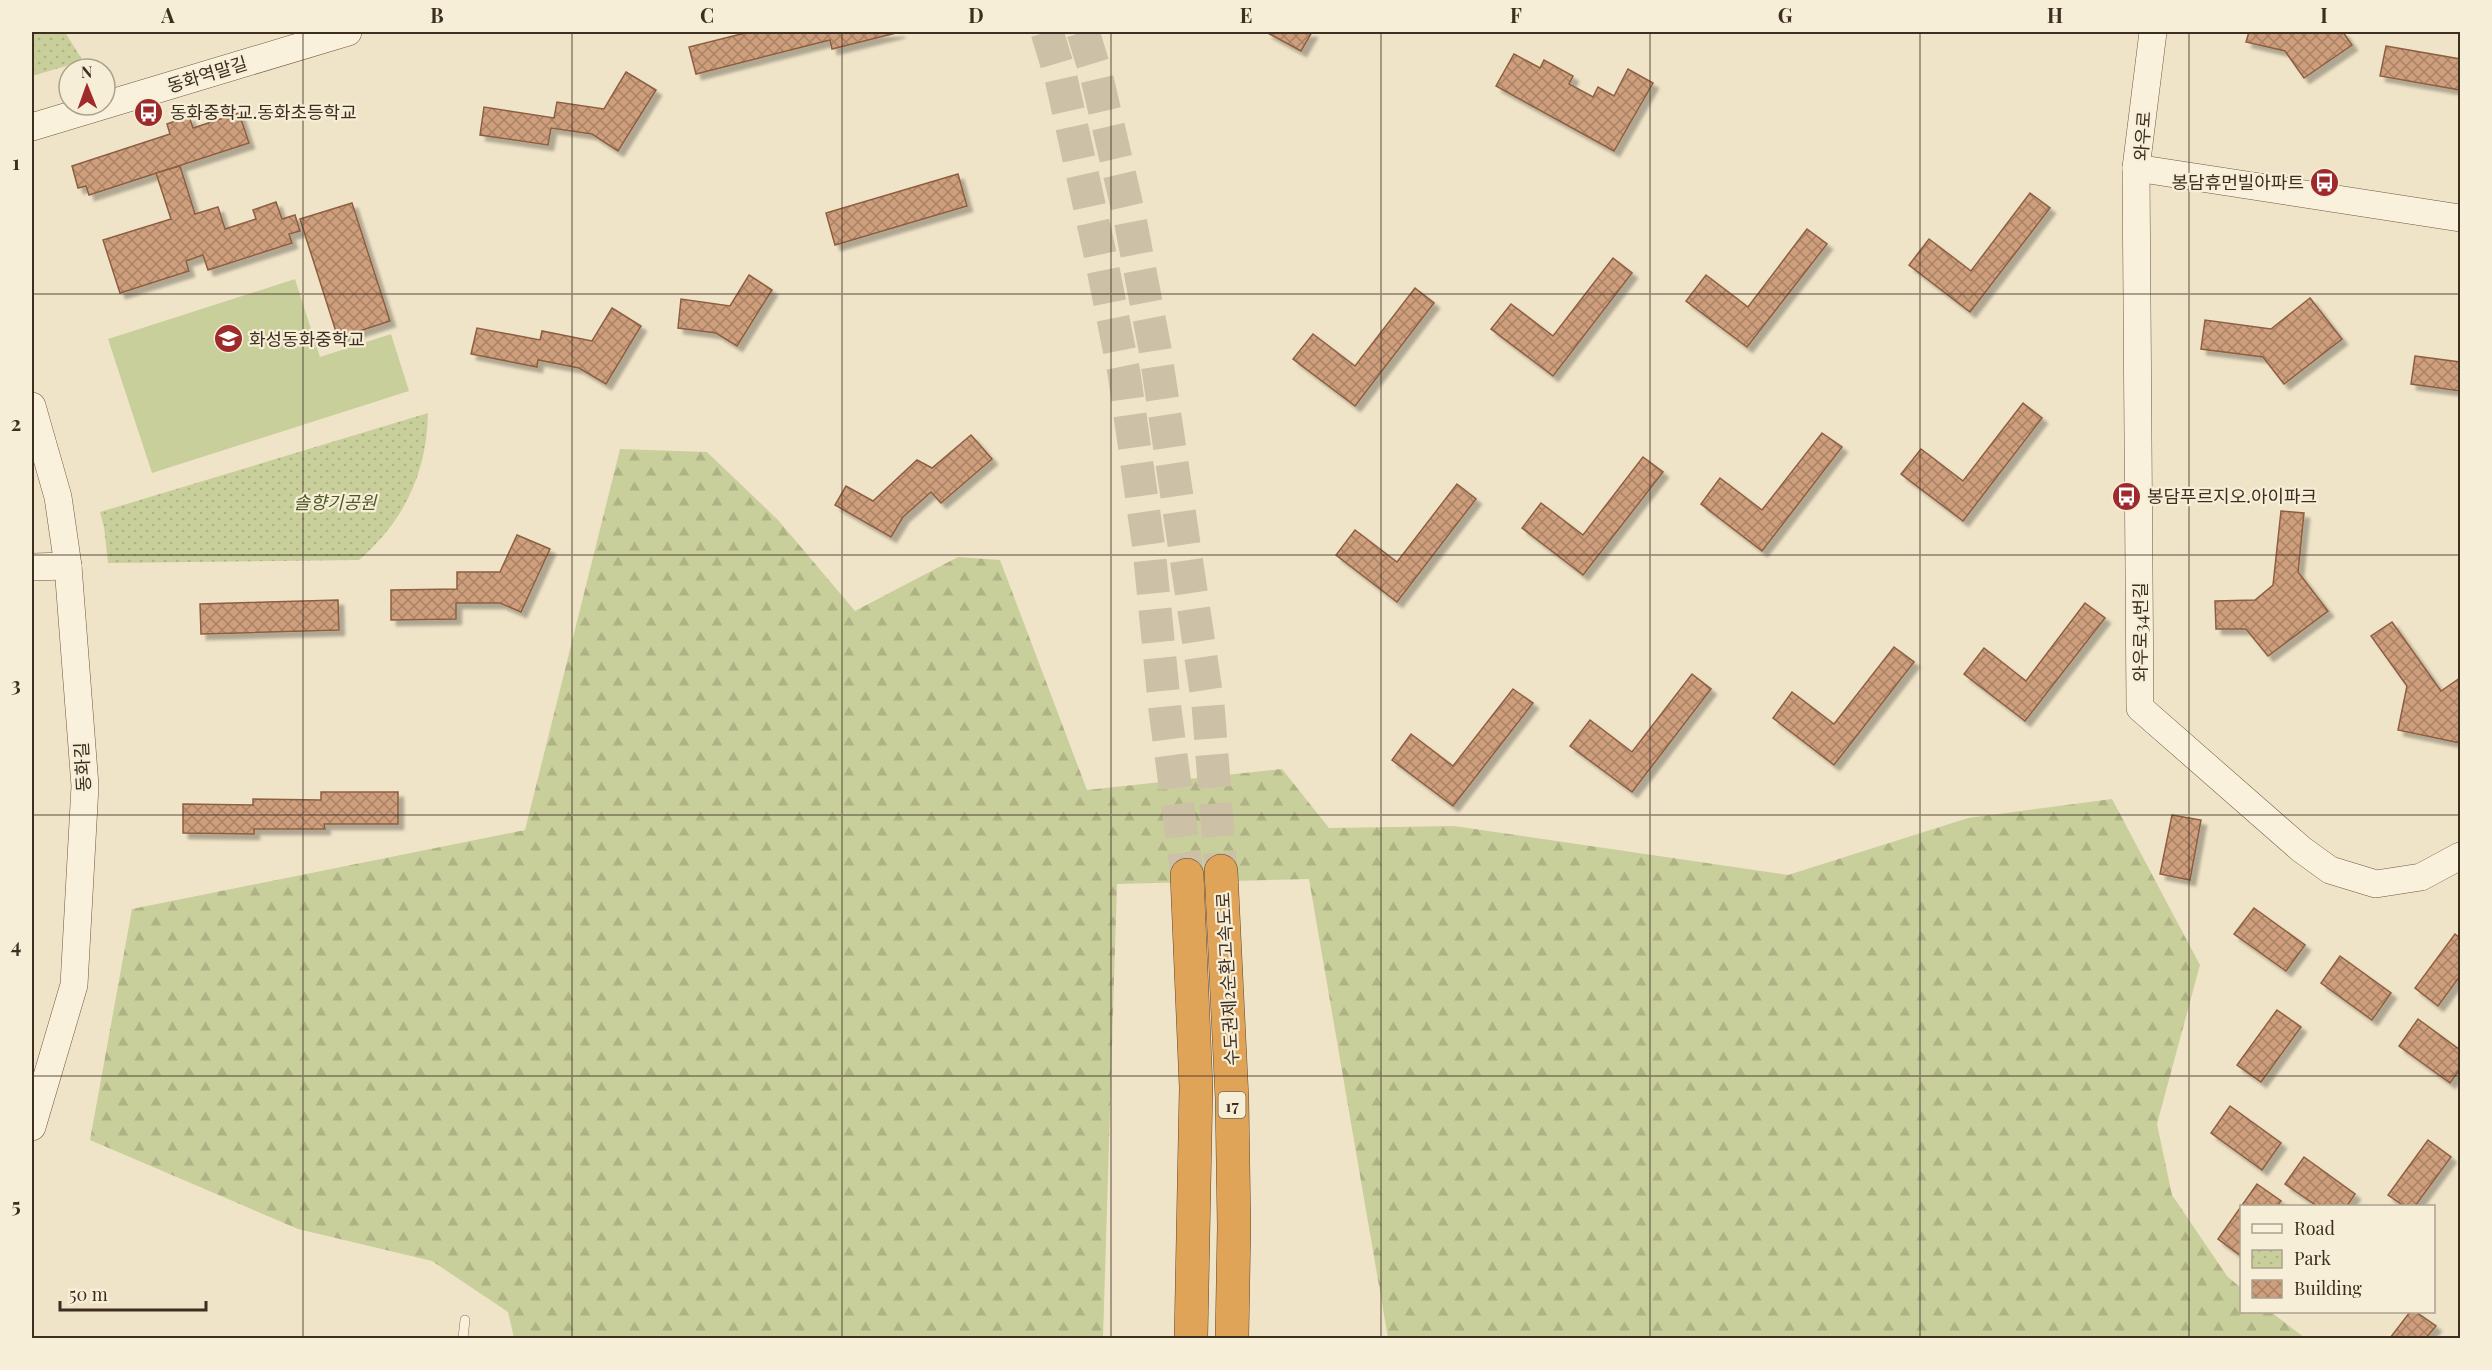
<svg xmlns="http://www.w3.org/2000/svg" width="2492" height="1370" font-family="'Playfair Display','Noto Sans KR',serif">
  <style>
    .grass { fill: #c9cf9b }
    .forest { fill: url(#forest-firs) }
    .park { fill: url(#park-dots) }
    .building { fill: url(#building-cross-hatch); stroke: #8d5f41; stroke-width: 1.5; filter: url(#shadow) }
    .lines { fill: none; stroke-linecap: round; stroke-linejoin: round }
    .highway-tunnel { stroke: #ccc0a6; stroke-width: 33; stroke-dasharray: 33 16; stroke-linecap: butt }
    .lane-casing { stroke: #8d765c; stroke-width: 10 }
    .secondary-casing { stroke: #6f573f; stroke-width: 28 }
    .highway-casing { stroke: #5b4430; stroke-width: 34 }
    .lane { stroke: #faf1dc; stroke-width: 9 }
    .secondary { stroke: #faf1dc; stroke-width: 27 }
    .highway { stroke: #e0a458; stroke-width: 33 }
    .grid { fill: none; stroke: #3d2e20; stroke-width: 1.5; stroke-opacity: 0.55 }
    .labels { text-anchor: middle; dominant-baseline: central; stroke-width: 4.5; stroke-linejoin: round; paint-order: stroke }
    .shield { fill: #f7eed8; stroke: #756857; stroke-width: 1.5 }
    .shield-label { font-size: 16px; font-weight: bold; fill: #3d2e20 }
    .street-label { font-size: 18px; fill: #3d2e20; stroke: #f7eed8 }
    .poi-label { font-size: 18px; fill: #3d2e20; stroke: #f7eed8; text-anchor: start }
    .park-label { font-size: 18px; font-style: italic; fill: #4d5a26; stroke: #f7eed8 }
    .neatline { fill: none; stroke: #3d2e20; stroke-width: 2 }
    .grid-label { font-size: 20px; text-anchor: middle; font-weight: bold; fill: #3d2e20 }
  </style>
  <defs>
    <pattern id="forest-firs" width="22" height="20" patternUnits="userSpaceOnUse" patternTransform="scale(1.5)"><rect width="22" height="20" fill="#c9cf9b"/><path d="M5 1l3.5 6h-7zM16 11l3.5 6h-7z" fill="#aeb285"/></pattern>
    <pattern id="park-dots" width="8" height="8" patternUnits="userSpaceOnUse" patternTransform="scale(1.5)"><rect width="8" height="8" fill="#c9cf9b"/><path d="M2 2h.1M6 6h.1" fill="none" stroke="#aeb285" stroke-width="1.8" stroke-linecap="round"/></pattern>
    <pattern id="building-cross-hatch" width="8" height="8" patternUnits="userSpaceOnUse" patternTransform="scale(1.5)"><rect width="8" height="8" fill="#cf9f7d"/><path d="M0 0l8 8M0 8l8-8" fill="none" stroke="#a98266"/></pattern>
    <filter id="shadow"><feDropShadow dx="5.5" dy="5.5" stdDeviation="1.5" flood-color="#0004"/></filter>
  </defs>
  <rect width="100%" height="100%" fill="#f0e4c8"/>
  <!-- grass -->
  <polygon class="grass" points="295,279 320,357 391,334 409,391 152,473 108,339"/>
  <!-- forest -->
  <polygon class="forest" points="620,449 707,452 778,520 855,611 958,557 1000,560 1087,790 1282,769 1329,828 1454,826 1788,875 1968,818 2112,799 2200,965 2157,1124 2172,1195 2227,1276 2241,1288 2242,1312 2271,1312 2305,1338 1388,1338 1309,879 1117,884 1103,1338 514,1338 508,1312 432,1261 298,1229 90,1140 132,909 525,830"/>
  <!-- park -->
  <g class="park">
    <polygon points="32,32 65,32 83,61 32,76"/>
    <path d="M428,413C427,473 404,521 359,560L108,563L104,527L100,512Z"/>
  </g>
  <!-- building -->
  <g class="building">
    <polygon points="749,32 900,32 832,49 830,40 696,74 689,47"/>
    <polygon points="1266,32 1312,32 1301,51"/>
    <polygon points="2249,32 2343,32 2352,45 2304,78 2285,51 2246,42"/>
    <polygon points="2386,46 2460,59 2460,90 2380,76"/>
    <polygon points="1514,54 1540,68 1544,60 1573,76 1569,84 1593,97 1598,87 1614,96 1628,69 1653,83 1614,151 1496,86"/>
    <polygon points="626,72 656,90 618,151 592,134 551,128 548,145 480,135 484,107 554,118 557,102 604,109"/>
    <polygon points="239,113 249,143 89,195 86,186 78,188 72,166 170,134 167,124 189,116 193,128"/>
    <polygon points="180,166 195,214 218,207 225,229 256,219 253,210 276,202 282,219 295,215 300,231 289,234 292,243 208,270 203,255 186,261 189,271 120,293 103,240 171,219 156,173"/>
    <polygon points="958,174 967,206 835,245 826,213"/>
    <polygon points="2030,193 2050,208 1970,312 1909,265 1929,239 1971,271"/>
    <polygon points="352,203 390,321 338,338 300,219"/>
    <polygon points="1807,229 1827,244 1747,347 1686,301 1706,275 1748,307"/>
    <polygon points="1613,258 1632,273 1553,376 1491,329 1511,304 1553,336"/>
    <polygon points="749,275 772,290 737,346 716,333 678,328 681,299 730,306"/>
    <polygon points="1415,288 1434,303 1355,406 1293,359 1313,334 1355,366"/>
    <polygon points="2310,298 2342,339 2284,384 2263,357 2201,349 2205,320 2271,329"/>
    <polygon points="612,308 641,326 606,384 579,368 538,360 537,367 471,354 477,328 540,340 542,331 592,341"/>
    <polygon points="2415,356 2460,362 2460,391 2411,384"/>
    <polygon points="2023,403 2042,418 1963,521 1901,474 1921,449 1963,481"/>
    <polygon points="1822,433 1842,447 1762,551 1701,504 1720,478 1762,510"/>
    <polygon points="971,435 992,459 941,503 931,492 903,517 891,537 835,505 846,486 873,501 917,460 932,468"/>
    <polygon points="1643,457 1663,472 1583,575 1522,528 1541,503 1583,535"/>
    <polygon points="1457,484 1476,499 1397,602 1336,555 1355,530 1397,562"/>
    <polygon points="2281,511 2304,513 2298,572 2328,611 2268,656 2246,629 2216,629 2215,601 2255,600 2273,585"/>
    <polygon points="517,535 550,549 521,612 500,603 456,603 456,619 391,620 391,590 457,589 457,572 500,572"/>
    <polygon points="338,600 339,630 201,634 200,604"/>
    <polygon points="2085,603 2105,618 2025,721 1964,674 1984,648 2026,681"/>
    <polygon points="2392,622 2441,691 2460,678 2460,743 2398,730 2407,686 2371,636"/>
    <polygon points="1894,647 1914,662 1834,765 1773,718 1792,692 1834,724"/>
    <polygon points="1692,674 1711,689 1632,792 1570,746 1590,720 1632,752"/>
    <polygon points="1513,689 1533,703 1453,806 1392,760 1411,734 1453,766"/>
    <polygon points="321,792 398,792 398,824 324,824 325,829 254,829 254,834 183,833 183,804 253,805 253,799 321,800"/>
    <polygon points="2172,815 2201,820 2190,880 2160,874"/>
    <polygon points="2254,908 2305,945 2286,971 2234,934"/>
    <polygon points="2455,934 2460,938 2460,976 2438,1006 2415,988"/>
    <polygon points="2340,956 2391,993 2372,1020 2321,983"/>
    <polygon points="2277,1010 2301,1027 2261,1082 2237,1065"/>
    <polygon points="2418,1019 2460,1050 2460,1069 2450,1083 2399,1046"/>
    <polygon points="2230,1106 2281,1143 2262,1170 2211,1133"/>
    <polygon points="2428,1140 2451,1157 2415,1206 2404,1206 2388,1195"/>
    <polygon points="2304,1157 2355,1194 2347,1206 2317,1206 2285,1184"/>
    <polygon points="2257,1184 2281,1201 2277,1206 2242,1206 2241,1256 2218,1239"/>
    <polygon points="2410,1312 2416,1312 2436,1326 2426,1338 2390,1338"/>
  </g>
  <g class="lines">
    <!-- highway-tunnel -->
    <g class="highway-tunnel">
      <polyline points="1047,32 1061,78 1100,254 1124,373 1149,549 1165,710 1187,875"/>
      <polyline points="1083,32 1096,74 1130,219 1155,349 1208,705 1221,871"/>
    </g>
    <defs>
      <polyline id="lane" points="463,1338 465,1320"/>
      <g id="secondary">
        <polyline points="2153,32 2136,168 2460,218"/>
        <polyline points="32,127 348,32"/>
        <polyline points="2136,168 2140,708 2301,849 2330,870 2376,884 2421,877 2460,856"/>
        <polyline points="32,406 58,497 68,566 85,786 74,985 32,1127"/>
        <polyline points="32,567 68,566"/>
      </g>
      <g id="highway">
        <polyline points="1221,871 1232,1099 1234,1227 1232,1338"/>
        <polyline points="1187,875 1196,1087 1191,1338"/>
      </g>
    </defs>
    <!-- lane casing -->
    <use href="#lane" class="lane-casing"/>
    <!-- secondary casing -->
    <use href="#secondary" class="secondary-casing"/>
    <!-- highway casing -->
    <use href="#highway" class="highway-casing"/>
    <!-- lane -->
    <use href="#lane" class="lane"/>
    <!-- secondary -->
    <use href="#secondary" class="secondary"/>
    <!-- highway -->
    <use href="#highway" class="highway"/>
  </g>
  <!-- grid -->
  <path class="grid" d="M303,32V1338M572,32V1338M842,32V1338M1111,32V1338M1381,32V1338M1650,32V1338M1920,32V1338M2189,32V1338M32,294H2460M32,555H2460M32,815H2460M32,1076H2460"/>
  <!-- icons -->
  <defs>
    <symbol id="bus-disc" viewBox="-11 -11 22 22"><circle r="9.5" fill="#9e2a2b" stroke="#f7eed8"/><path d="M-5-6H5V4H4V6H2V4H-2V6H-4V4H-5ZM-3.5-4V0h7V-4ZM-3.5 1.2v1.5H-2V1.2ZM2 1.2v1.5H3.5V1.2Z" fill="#fff"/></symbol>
    <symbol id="school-disc" viewBox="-11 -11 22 22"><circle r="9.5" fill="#9e2a2b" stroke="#f7eed8"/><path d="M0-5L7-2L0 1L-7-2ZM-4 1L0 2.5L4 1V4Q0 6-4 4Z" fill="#fff"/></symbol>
  </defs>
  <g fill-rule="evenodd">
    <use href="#bus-disc" x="132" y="96" width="33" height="33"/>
    <use href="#bus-disc" x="2308" y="166" width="33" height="33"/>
    <use href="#school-disc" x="212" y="322" width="33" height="33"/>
    <use href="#bus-disc" x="2110" y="480" width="33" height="33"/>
  </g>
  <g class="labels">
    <!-- shield labels -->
    <rect class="shield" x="1218.5" y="1092" width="27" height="26" rx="4.5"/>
    <g class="shield-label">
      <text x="1232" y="1105">17</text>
    </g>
    <!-- street labels -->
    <g class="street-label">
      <text transform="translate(207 74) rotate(-17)">동화역말길</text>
      <text transform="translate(2142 136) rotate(-86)">와우로</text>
      <text transform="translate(2140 632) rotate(-90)">와우로34번길</text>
      <text transform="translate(82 767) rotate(-93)">동화길</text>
      <text transform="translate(1227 979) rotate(-93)">수도권제2순환고속도로</text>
    </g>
    <!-- poi labels -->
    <g class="poi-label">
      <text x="170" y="112">동화중학교.동화초등학교</text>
      <text x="2304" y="182" text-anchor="end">봉담휴먼빌아파트</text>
      <text x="249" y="339">화성동화중학교</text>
      <text x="2147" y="496">봉담푸르지오.아이파크</text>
    </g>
    <!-- park labels -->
    <g class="park-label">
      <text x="335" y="502">솔향기공원</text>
    </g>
  </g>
  <!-- border -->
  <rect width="2492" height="1370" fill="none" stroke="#f7eed8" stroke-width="66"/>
  <!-- legend -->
  <rect x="2240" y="1205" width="195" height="108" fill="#f7eed8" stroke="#ada18e" stroke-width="1.5"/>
  <rect x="2252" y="1224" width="30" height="9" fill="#faf1dc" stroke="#ada18e" stroke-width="1.5"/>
  <text x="2294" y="1235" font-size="18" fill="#3d2e20">Road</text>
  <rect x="2252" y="1250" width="30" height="18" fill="url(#park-dots)" stroke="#ada18e" stroke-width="1.5"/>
  <text x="2294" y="1265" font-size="18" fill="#3d2e20">Park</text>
  <rect x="2252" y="1280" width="30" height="18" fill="url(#building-cross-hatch)" stroke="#ada18e" stroke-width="1.5"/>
  <text x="2294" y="1295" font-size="18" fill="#3d2e20">Building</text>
  <!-- north arrow -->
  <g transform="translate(87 87) rotate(359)"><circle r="28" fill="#f7eed8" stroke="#ada18e" stroke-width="1.5"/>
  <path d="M0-4.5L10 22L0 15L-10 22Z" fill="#9e2a2b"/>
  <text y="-9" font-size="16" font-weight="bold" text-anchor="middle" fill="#3d2e20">N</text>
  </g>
  <!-- scale -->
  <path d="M60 1301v9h146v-9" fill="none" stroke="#3d2e20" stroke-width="3"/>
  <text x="69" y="1301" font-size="18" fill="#3d2e20" stroke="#f7eed8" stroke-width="4.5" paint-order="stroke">50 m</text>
  <rect x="33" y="33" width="2426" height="1304" class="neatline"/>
  <g class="grid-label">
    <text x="168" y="23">A</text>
    <text x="437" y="23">B</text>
    <text x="707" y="23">C</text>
    <text x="976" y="23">D</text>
    <text x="1246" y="23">E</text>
    <text x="1516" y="23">F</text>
    <text x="1785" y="23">G</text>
    <text x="2055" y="23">H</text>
    <text x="2324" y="23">I</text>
    <text x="16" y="170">1</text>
    <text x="16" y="431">2</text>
    <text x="16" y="692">3</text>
    <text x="16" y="953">4</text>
    <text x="16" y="1213">5</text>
  </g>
</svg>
